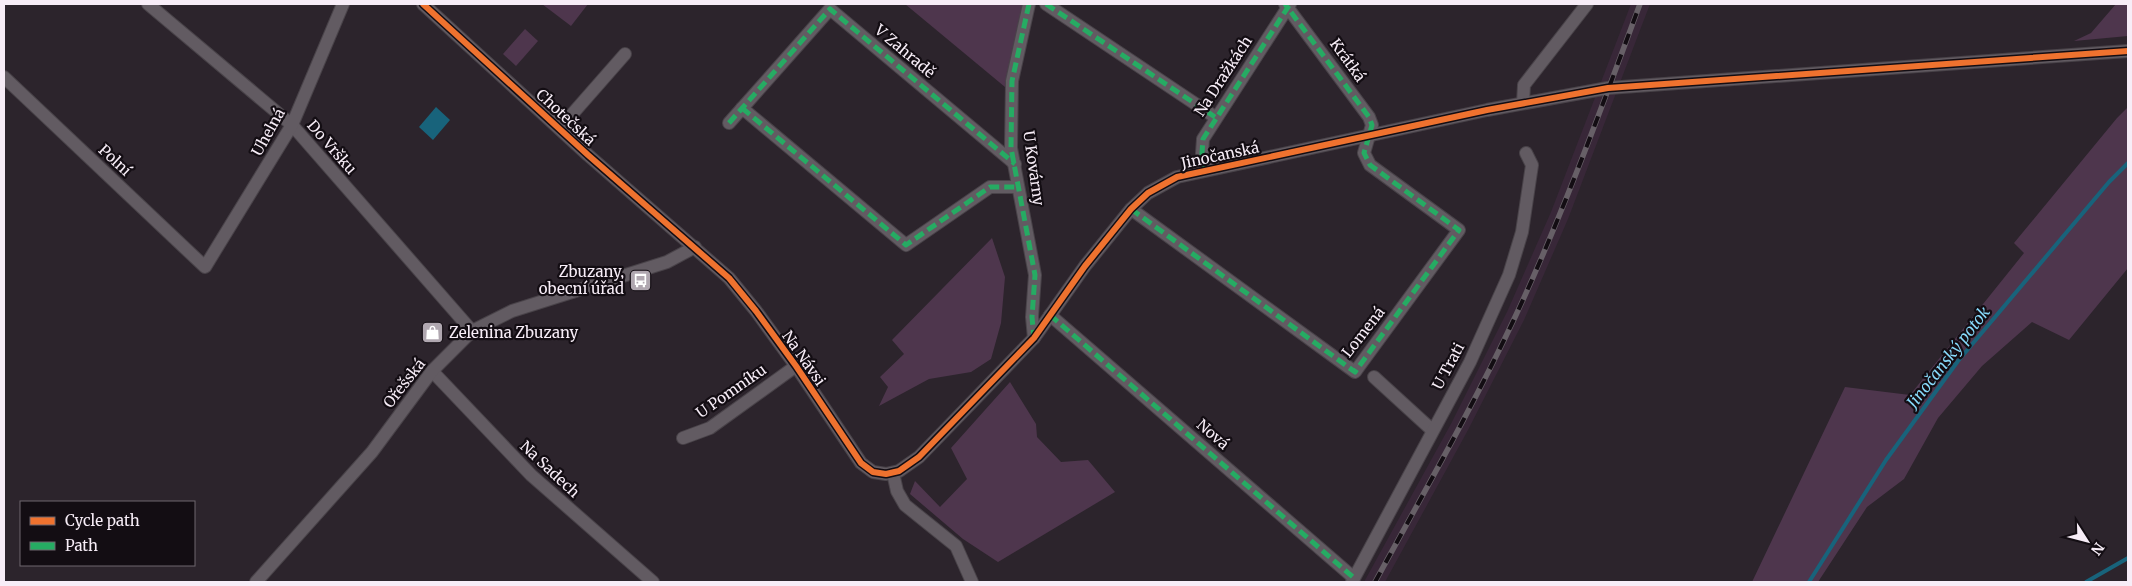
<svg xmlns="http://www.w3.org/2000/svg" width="2132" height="586" font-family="Merriweather,serif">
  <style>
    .built { fill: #382738 }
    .green { fill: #4e364d }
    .water { fill: #18637b }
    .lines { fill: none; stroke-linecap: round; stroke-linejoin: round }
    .stream { stroke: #18637b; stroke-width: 4 }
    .minor-casing { stroke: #494349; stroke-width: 14 }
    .minor { stroke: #625b62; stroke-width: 12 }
    .rail-casing { stroke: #676067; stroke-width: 5.5 }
    .rail { stroke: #130d13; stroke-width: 4; stroke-dasharray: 11; stroke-linecap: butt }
    .quiet { stroke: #26ab63; stroke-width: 5; stroke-dasharray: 10 5; stroke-linecap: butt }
    .cycleway-casing { stroke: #130d13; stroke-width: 9 }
    .cycleway { stroke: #ef722f; stroke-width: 6 }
    .labels { text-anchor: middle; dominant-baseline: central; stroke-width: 4.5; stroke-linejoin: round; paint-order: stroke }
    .street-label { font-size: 15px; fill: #f7edf7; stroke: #130d13 }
    .poi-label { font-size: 15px; fill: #f7edf7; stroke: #130d13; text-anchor: end }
    .water-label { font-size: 16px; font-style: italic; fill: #87d9fa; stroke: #130d13 }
  </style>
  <rect width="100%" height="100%" fill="#2c242c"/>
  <!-- built -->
  <polygon class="built" points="1631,4 1650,4 1568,219 1524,320 1468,430 1385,582 1364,582 1452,422 1507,312 1551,212"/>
  <!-- green -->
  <g class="green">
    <polygon points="542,4 588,4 571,26"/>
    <polygon points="905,4 1023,4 1005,87"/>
    <polygon points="2116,4 2128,4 2128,36 2074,41 2091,33"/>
    <polygon points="525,29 538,41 516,66 503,54"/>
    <polygon points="2128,107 2128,268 2069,340 2032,322 1982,366 1938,418 1904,479 1867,507 1818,582 1752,582 1845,387 1910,395 2024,253 2014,243 2117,118"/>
    <polygon points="992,238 1005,277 1001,323 991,359 971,372 929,379 879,406 888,387 880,377 904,354 892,340"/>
    <polygon points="1010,382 1036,424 1037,437 1061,462 1088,460 1115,492 998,562 963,539 910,494 915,481 940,507 967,479 951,448"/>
  </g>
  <!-- water -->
  <polygon class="water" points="436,107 450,120 433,140 419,127"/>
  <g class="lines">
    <!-- stream -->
    <g class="stream">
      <polyline points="1809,582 1886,460 1958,361 2109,182 2128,163"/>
      <polyline points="2086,582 2128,558"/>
    </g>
    <defs>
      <g id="minor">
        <polyline points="148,4 292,125 472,331"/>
        <polyline points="423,4 588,155 729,278 756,311 796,366 861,463 873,472 886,474 899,471 919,457 1034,338 1085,266 1131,209 1148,193 1177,177 1487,110 1608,88 2128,51"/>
        <polyline points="1029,4 1012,81 1011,148 1035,275 1032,317 1034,338"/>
        <polyline points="1046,4 1215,117"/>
        <polyline points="4,77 205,267 292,125 343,4"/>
        <polyline points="1523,103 1524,85 1587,4"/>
        <polyline points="742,108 906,245 990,187 1018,187"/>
        <polyline points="729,123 830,9 1015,164"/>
        <polyline points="560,128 625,54"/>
        <polyline points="1205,170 1202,153 1203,139 1290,4"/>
        <polyline points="1131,209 1355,372 1360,365 1459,230 1370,165 1364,153 1372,125 1369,117 1285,4"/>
        <polyline points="1050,315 1354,578"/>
        <polyline points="432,371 531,475 653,582"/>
        <polyline points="1374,377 1432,430"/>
        <polyline points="683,438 710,428 796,366"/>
        <polyline points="893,473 897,491 905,505 956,546 972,582"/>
        <polyline points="256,582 372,452 432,371 472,331 512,311 667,262 695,247"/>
        <polyline points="1352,582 1470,362 1509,275 1522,232 1532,165 1526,153"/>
      </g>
    </defs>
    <!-- minor casing -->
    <use href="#minor" class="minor-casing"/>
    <!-- minor -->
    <use href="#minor" class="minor"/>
    <defs>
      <path id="rail" d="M1375,582C1423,494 1473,407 1516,315C1563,214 1601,109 1640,4"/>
    </defs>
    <!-- rail casing -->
    <use href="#rail" class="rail-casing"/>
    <!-- rail -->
    <use href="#rail" class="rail"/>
    <!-- quiet -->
    <g class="quiet">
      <polyline points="1029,4 1012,81 1011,148 1035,275 1032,317 1034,338"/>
      <polyline points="1046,4 1215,117"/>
      <polyline points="742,108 906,245 990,187 1018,187"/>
      <polyline points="729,123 830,9 1015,164"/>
      <polyline points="1205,170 1202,153 1203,139 1290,4"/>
      <polyline points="1131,209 1355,372 1360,365 1459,230 1370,165 1364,153 1372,125 1369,117 1285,4"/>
      <polyline points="1050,315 1354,578"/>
    </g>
    <defs>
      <polyline id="cycleway" points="423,4 588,155 729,278 756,311 796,366 861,463 873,472 886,474 899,471 919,457 1034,338 1085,266 1131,209 1148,193 1177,177 1487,110 1608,88 2128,51"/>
    </defs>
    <!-- cycleway casing -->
    <use href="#cycleway" class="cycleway-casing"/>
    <!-- cycleway -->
    <use href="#cycleway" class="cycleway"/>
  </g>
  <!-- icons -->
  <defs>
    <symbol id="bus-square" viewBox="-11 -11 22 22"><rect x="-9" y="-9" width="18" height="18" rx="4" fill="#b0a7b0" stroke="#130d13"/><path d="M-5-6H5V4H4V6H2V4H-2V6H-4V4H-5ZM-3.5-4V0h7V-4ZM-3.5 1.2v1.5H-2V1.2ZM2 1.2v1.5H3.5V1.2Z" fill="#fff"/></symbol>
    <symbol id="shop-square" viewBox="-11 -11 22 22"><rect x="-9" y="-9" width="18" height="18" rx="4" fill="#b0a7b0" stroke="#130d13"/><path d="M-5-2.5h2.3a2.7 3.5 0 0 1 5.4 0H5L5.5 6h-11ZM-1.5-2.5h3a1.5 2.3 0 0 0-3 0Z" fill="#fff"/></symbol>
  </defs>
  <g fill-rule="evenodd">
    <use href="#bus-square" x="628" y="268" width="25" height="25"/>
    <use href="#shop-square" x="420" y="320" width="25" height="25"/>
  </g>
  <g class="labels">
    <!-- street labels -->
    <g class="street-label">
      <text transform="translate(905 51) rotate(40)">V Zahradě</text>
      <text transform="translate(1348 60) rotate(54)">Krátká</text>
      <text transform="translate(1223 76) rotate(-57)">Na Dražkách</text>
      <text transform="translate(566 117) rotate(43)">Chotečská</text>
      <text transform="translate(268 132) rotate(-61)">Uhelná</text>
      <text transform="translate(332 147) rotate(49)">Do Vršku</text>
      <text transform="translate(1220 155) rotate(-12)">Jinočanská</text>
      <text transform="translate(115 160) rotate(43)">Polní</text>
      <text transform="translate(1034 168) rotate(82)">U Kovárny</text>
      <text transform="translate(1363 332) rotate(-52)">Lomená</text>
      <text transform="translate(804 358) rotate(55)">Na Návsi</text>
      <text transform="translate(1448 366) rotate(-62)">U Trati</text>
      <text transform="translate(404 383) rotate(-52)">Ořešská</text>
      <text transform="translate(731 391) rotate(-35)">U Pomníku</text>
      <text transform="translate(1213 434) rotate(41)">Nová</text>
      <text transform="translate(550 469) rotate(43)">Na Sadech</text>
    </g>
    <!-- poi labels -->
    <g class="poi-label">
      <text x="624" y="271">Zbuzany,<tspan x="624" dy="17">obecní úřad</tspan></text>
      <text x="449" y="332" text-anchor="start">Zelenina Zbuzany</text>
    </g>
    <!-- water labels -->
    <g class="water-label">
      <text transform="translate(1948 357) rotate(-52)">Jinočanský potok</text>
    </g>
  </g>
  <!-- border -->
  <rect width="2132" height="586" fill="none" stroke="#f7edf7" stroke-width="10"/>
  <!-- legend -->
  <rect x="20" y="501" width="175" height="65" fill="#130d13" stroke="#6e676e"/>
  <rect x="30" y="517" width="25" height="8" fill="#ef722f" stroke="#6e676e"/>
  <text x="65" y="526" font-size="15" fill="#f7edf7">Cycle path</text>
  <rect x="30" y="542" width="25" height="8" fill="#26ab63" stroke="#6e676e"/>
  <text x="65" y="551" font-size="15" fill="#f7edf7">Path</text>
  <!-- north arrow -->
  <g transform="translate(2087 541) rotate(126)" stroke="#130d13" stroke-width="4" paint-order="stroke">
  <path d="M0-4L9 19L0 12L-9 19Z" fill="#f7edf7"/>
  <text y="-8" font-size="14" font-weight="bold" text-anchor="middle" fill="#f7edf7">N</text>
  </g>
</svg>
